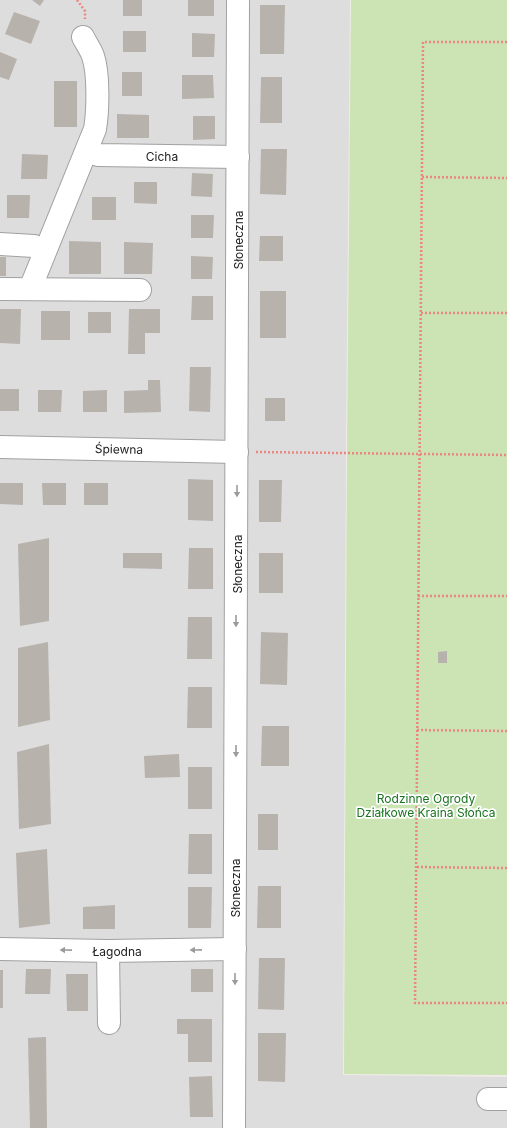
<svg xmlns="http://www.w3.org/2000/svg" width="507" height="1128" font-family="Inter,sans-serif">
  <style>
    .residential { fill: #ddd }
    .grass { fill: #cce3b3 }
    .building { fill: #b8b2ad }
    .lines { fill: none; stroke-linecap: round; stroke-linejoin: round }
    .minor-casing { stroke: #a1a1a1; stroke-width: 24 }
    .path { stroke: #ea877e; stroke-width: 2.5; stroke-dasharray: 2 2; stroke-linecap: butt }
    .minor { stroke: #fff; stroke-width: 22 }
    .oneway { fill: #9b9b9b }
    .labels { text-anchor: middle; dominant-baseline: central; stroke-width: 3.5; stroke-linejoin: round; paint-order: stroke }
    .street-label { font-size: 12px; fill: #202020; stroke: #fff }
    .park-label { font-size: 12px; fill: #19721f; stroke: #fff }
  </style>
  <rect width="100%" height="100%" fill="#efece7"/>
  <!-- residential -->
  <polygon class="residential" points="0,0 350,0 346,447 343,1075 507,1077 507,1128 0,1128"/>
  <!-- grass -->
  <polygon class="grass" points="351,0 507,0 507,1075 344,1074 347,454"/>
  <!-- building -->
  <g class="building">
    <polygon points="32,0 44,0 40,6"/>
    <rect x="123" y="0" width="19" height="16"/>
    <rect x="188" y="0" width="26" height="16"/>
    <polygon points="260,5 285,5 284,54 260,54"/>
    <polygon points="14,12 40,21 31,44 5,34"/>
    <rect x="123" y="31" width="23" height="21"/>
    <polygon points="192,33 215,34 214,57 192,57"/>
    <polygon points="0,52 17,59 9,80 0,77"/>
    <rect x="122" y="72" width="20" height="24"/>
    <polygon points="182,75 213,75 214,98 182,99"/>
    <polygon points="261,77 282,77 282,123 260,123"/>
    <rect x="54" y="81" width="23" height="46"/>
    <polygon points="117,114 149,115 149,138 117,138"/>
    <polygon points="193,116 215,116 215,139 193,140"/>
    <polygon points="261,149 287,149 286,195 260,194"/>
    <polygon points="22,154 48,155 47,179 21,179"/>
    <polygon points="192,173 213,174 212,197 191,196"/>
    <polygon points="134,182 157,182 157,204 134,203"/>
    <polygon points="7,195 30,195 29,218 7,218"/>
    <rect x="92" y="197" width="24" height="23"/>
    <polygon points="191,215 214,215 213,238 191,238"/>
    <polygon points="260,236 283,236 283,261 259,261"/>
    <polygon points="69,241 101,242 101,274 69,274"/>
    <polygon points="124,242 153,243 152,274 124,274"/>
    <polygon points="191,256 213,257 212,279 191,279"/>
    <rect x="0" y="257" width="6" height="19"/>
    <rect x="260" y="291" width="26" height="47"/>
    <polygon points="192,296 213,296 213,320 191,320"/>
    <polygon points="0,309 21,309 20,344 0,343"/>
    <polygon points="129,309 160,309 160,333 145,333 145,354 128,354"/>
    <rect x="41" y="311" width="29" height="29"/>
    <rect x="88" y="312" width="23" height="21"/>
    <polygon points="190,367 211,367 210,412 189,411"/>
    <polygon points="148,380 160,380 161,412 124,413 124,391 148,390"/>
    <rect x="0" y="389" width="19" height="22"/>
    <polygon points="38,390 62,390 61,412 38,412"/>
    <polygon points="107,390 107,412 83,412 83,391"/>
    <rect x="265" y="398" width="20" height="23"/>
    <polygon points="188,479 213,480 213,521 188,520"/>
    <polygon points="259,480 282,480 281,522 259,522"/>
    <polygon points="0,483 23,483 23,505 0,504"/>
    <polygon points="42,483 66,483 66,505 43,505"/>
    <rect x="84" y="483" width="24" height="22"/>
    <polygon points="49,538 49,621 20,626 18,544"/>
    <polygon points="189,548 213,548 213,589 188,589"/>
    <polygon points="123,553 162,553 162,569 123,568"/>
    <rect x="259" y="553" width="24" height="40"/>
    <polygon points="188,617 212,617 212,659 187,659"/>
    <polygon points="261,632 288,633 287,685 260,684"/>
    <polygon points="48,642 50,720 18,727 18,648"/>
    <polygon points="447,651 447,663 438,663 438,652"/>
    <polygon points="188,687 212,687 212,728 187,728"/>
    <polygon points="262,726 289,726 289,766 261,766"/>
    <polygon points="49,744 51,824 19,829 17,752"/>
    <polygon points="179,754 180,777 145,778 144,756"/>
    <rect x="188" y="767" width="24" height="42"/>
    <rect x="258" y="814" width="20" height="36"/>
    <polygon points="189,834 212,834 212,874 188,874"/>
    <polygon points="47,849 50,924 19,928 16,853"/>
    <polygon points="258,886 281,886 281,928 257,928"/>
    <polygon points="188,887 212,887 211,928 188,928"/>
    <polygon points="115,905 115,929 83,929 83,907"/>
    <polygon points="259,958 285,958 284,1010 258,1009"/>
    <polygon points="26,969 51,969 50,994 25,994"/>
    <rect x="191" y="969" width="22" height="23"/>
    <rect x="0" y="970" width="3" height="38"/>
    <polygon points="66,974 88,974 88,1011 67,1011"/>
    <polygon points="177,1019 212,1019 212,1062 188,1062 188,1034 177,1034"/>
    <polygon points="258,1033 286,1033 285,1082 258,1081"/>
    <polygon points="46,1037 47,1128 30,1128 28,1038"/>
    <polygon points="212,1076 213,1117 190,1117 189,1077"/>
  </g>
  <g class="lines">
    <defs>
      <g id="minor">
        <polyline points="87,151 98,155 238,157"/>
        <polyline points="0,244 34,246 45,251"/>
        <polyline points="0,289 140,290"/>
        <path d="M30,289L95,129C98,111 99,74 93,56C91,50 86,43 83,37"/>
        <polyline points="0,447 237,452"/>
        <polyline points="0,949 108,951 235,949"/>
        <polyline points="108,951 109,1023"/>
        <polyline points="488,1099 507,1099"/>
        <polyline points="234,1128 238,0"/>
      </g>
    </defs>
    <!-- minor casing -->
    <use href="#minor" class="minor-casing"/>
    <!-- path -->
    <g class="path">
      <polyline points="77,0 85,11 85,19"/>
      <polyline points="507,42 423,42 415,1003 507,1003"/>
      <polyline points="422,177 507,178"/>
      <polyline points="421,313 507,313"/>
      <polyline points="256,452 507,455"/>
      <polyline points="418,596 507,596"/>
      <polyline points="417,730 507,731"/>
      <polyline points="417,867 507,868"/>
    </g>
    <!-- minor -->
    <use href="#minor" class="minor"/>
  </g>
  <!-- one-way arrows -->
  <defs><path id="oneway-solid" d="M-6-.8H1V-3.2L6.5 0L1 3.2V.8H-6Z"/></defs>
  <g class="oneway">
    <use href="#oneway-solid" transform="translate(237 491) rotate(90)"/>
    <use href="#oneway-solid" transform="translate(236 621) rotate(90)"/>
    <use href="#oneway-solid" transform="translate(236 751) rotate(90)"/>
    <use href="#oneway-solid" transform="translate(66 950) rotate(-179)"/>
    <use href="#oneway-solid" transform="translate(196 950) rotate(179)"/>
    <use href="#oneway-solid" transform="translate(235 979) rotate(90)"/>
  </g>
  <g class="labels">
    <!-- street labels -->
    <g class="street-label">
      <text x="162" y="156">Cicha</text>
      <text transform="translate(238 240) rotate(-90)">Słoneczna</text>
      <text transform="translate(119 449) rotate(1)">Śpiewna</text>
      <text transform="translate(237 564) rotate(-90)">Słoneczna</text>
      <text transform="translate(235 888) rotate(-90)">Słoneczna</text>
      <text x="117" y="951">Łagodna</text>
    </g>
    <!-- park labels -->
    <g class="park-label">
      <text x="426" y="798">Rodzinne Ogrody<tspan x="426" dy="14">Działkowe Kraina Słońca</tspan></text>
    </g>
  </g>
</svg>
